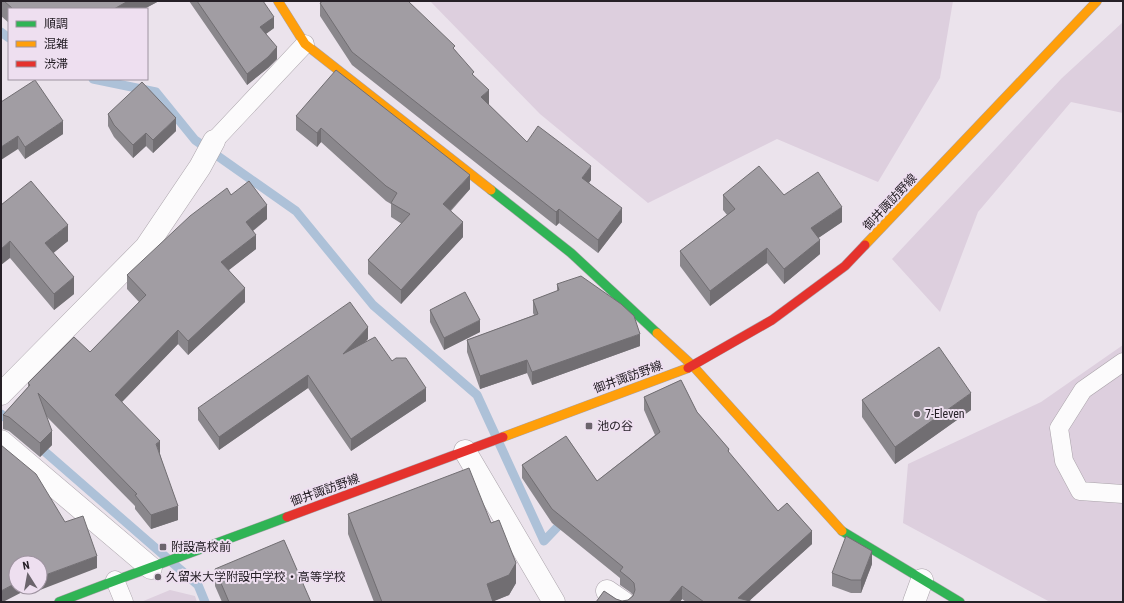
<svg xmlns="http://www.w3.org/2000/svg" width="1124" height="603" font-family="'Roboto Condensed','Noto Sans JP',sans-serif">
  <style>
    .green { fill: #ddcfde }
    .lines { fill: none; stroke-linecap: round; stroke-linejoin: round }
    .stream { stroke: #adc1d8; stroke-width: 9 }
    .lane-casing { stroke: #aaa3aa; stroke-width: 19 }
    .street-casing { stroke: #aaa3aa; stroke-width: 23 }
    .fast-casing { stroke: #aaa3aa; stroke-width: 10 }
    .slow-casing { stroke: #aaa3aa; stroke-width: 10 }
    .jam-casing { stroke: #aaa3aa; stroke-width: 10 }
    .lane { stroke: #fcfbfc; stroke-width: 18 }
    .street { stroke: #fcfbfc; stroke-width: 22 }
    .fast { stroke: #30b455; stroke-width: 9 }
    .slow { stroke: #ff9f0a; stroke-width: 9 }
    .jam { stroke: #e5322d; stroke-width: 9 }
    .wall { fill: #8a878c }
    .shaded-wall { fill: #716e72 }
    .building { fill: #a19da3; stroke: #716e72 }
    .poi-dot { fill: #6b646c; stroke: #eedff0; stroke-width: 1.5 }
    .labels { text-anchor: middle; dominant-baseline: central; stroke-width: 4; stroke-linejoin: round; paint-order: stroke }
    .street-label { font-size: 12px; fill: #262027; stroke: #eedff0 }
    .poi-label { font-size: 12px; fill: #262027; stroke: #eedff0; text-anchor: start }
  </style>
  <rect width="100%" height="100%" fill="#ebe3ec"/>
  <!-- green -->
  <g class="green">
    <polygon points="430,1 953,1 940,78 878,182 777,139 648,203 540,114"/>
    <polygon points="1123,22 1123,113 1071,102 978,212 940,312 892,259 1062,78"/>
    <polygon points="1123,345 1123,602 1050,602 903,523 908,464 1041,402"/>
    <polygon points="170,590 195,596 197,602 141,602"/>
  </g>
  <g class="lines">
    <!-- stream -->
    <g class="stream">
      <polyline points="1,32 9,38"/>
      <polyline points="93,79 156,92 195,140 296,211 373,305 477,395 544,541 566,518"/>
      <polyline points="1,414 13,424"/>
      <polyline points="36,444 198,585 205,602"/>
    </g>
    <defs>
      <g id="lane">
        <polyline points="214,141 305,44"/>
        <polyline points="1123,362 1083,390 1059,428 1064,461 1080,491 1123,494"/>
        <polyline points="115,580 124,602"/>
      </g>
      <g id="street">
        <polyline points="1,394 146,247 200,167 214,141"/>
        <polyline points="1,441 151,568"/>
        <polyline points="465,451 554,602"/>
        <polyline points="607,591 623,602"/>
        <polyline points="914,602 922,580"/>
      </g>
      <g id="fast">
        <polyline points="491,190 571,253 657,333"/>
        <polyline points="842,531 960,602"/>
        <path d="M59,602C135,572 211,546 287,517"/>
      </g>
      <g id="slow">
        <polyline points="278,1 305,44 491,190"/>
        <polyline points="865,245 1097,1"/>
        <polyline points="657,333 693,366 842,531"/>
        <polyline points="503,437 688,368"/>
      </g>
      <g id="jam">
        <polyline points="688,368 772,320 845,266 865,245"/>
        <polyline points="287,517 503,437"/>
      </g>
    </defs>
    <!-- lane casing -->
    <use href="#lane" class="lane-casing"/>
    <!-- street casing -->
    <use href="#street" class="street-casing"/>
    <!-- fast casing -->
    <use href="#fast" class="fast-casing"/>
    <!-- slow casing -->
    <use href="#slow" class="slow-casing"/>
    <!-- jam casing -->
    <use href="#jam" class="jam-casing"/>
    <!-- lane -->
    <use href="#lane" class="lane"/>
    <!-- street -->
    <use href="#street" class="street"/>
    <!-- fast -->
    <use href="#fast" class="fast"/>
    <!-- slow -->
    <use href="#slow" class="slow"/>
    <!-- jam -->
    <use href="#jam" class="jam"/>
  </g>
  <!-- wall -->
  <g class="wall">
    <polygon points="1,1 159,1 144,9 9,9 9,23 1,16"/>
    <polygon points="189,1 263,1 274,28 266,34 277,59 268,68 247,85"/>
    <polygon points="320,3 455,50 474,76 489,104 488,104 527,142 591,180 589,183 622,222 598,253 559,223 556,226 352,65 320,16"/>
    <polygon points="1,102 63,134 25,159 18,149"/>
    <polygon points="108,114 176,131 153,153 146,146 133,158 114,137 108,126"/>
    <polygon points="296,116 470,189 451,211 463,237 401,304 368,274 368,260 402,224 391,217 391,204 386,201 321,142 317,147 296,130"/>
    <polygon points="231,195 267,219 253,231 256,249 229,270 245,302 188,355 178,344 122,402 160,454 178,520 151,529 135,509 135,506 46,416 52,445 40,457 9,431 3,429 3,415 28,387 28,383 90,352 139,302 127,289 127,275"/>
    <polygon points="723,195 784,195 842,222 818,238 820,254 784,284 767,263 710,306 680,266 680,251 727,215 723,210"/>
    <polygon points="1,205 68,241 53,253 74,294 54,310 10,258"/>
    <polygon points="557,284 640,346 532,385 527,373 480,389 467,352 467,340 534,315 533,313 533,300 557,291"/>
    <polygon points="430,310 480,332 444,350 430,322"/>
    <polygon points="368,339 365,342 392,361 426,401 351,451 308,388 219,450 198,420 198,408"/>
    <polygon points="681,380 697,412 729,449 729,453 778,511 787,503 812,531 812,544 749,601 754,602 686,602 682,599 680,602 596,602 604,591 616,599 622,601 628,600 633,595 630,592 620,585 620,578 552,523 522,478 522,465 566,436 597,481 655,435 644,410 644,397"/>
    <polygon points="862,400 971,410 895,464 862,417"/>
    <polygon points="348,514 491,523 516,583 509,595 493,601 493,602 374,602 348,534"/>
    <polygon points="872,564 861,593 851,593 832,586 832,573"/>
    <polygon points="215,569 311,602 222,602 215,586"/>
  </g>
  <!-- shaded-wall -->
  <g class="shaded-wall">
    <polygon points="128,1 159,1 144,9 114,9"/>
    <polygon points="274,17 274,28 260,38 260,27"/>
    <polygon points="277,47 277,59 268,68 247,85 247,74"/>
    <polygon points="489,90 489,104 481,111 481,97"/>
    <polygon points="176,118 176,131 153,153 153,140"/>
    <polygon points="63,121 63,134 25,159 25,147"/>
    <polygon points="321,128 321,142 317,147 317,133"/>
    <polygon points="146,133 146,146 133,158 133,145"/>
    <polygon points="18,136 18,149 1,160 1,147"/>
    <polygon points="591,166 591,180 582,191 582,178"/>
    <polygon points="470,175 470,189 443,218 443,204"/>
    <polygon points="267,205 267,219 246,236 246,222"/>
    <polygon points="842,207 842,222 811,243 811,228"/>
    <polygon points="622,208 622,222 598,253 598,240"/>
    <polygon points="559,209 559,223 556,226 556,212"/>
    <polygon points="463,222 463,237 401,304 401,290"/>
    <polygon points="68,225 68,241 45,260 45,243"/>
    <polygon points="256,235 256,249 221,276 221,262"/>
    <polygon points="820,240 820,254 784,284 784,269"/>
    <polygon points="10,241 10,258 1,265 1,249"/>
    <polygon points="767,248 767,263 710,306 710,291"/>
    <polygon points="74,277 74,294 54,310 54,294"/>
    <polygon points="245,288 245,302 188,355 188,341"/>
    <polygon points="480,320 480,332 444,350 444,338"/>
    <polygon points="368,327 368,339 343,366 343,354"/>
    <polygon points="178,330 178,344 115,409 115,395"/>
    <polygon points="640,334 640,346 532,385 532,372"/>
    <polygon points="527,360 527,373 480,389 480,376"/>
    <polygon points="308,375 308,388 219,450 219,437"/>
    <polygon points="426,388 426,401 351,451 351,439"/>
    <polygon points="971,393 971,410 895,464 895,447"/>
    <polygon points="52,431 52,445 40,457 40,443"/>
    <polygon points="160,441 160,455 156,444"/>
    <polygon points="178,506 178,520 151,529 151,515"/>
    <polygon points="812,531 812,544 748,602 738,598"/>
    <polygon points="872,551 872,564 861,593 861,580"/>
    <polygon points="97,556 97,568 40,590 40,577"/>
    <polygon points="516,563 516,583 509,595 492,602 487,584"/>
    <polygon points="16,583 16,587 32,587 3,602 1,602 1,591"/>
    <polygon points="682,586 682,599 680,602 669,602"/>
  </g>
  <!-- building -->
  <g class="building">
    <polygon points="4,1 128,1 114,9 13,9"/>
    <polygon points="197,1 263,1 274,17 260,27 277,47 268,57 247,74"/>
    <polygon points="323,1 408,1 455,46 453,48 474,72 472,74 489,90 481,97 527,142 538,126 591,166 582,178 622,208 598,240 559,209 556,212 352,52 320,3"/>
    <polygon points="336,70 470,175 443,204 463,222 401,290 368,260 410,214 391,203 397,193 386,186 321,128 317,133 296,116"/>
    <polygon points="35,80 63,121 25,147 18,136 1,147 1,102"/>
    <polygon points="142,82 176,118 153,140 146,133 133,145 114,125 108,114"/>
    <polygon points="759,166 784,195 818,172 842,207 811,228 820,240 784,269 767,248 710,291 680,251 735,209 723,195"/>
    <polygon points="31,181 68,225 45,243 74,277 54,294 10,241 1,249 1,205"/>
    <polygon points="249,181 267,205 246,222 256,235 221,262 245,288 188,341 178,330 115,395 160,441 156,444 178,506 151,515 135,495 137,494 38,393 52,431 40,443 9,417 3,415 30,385 28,383 74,337 90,352 146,295 127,275 190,216 227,188 231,195"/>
    <polygon points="581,276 621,304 634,316 640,334 532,372 527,360 480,376 467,340 538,314 533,300 559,290 557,284"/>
    <polygon points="465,292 480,320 444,338 430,310"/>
    <polygon points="350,302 368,327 343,354 375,337 392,361 396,358 406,358 426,388 351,439 308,375 219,437 198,408"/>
    <polygon points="939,347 971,393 895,447 862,400"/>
    <polygon points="681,380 697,412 729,449 728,451 778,511 787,503 812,531 738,598 754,602 704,602 682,586 669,602 596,602 604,591 616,599 622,601 628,600 633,596 635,590 634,583 630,579 620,571 623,567 552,509 522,465 566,436 597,481 660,432 644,397"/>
    <polygon points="1,445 36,474 65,522 83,516 97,556 40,577 40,563 16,563 16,583 1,591"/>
    <polygon points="469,468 491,523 499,520 516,563 509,575 487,584 493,602 382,602 348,514"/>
    <polygon points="846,536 872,551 861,580 851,580 832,573"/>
    <polygon points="284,540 311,602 229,602 215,569"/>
  </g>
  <!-- markers -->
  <g class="poi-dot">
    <circle cx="917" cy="414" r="4"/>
    <rect x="585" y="422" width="8" height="8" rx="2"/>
    <rect x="159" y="543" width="8" height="8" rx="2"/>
    <circle cx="158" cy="577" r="4"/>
  </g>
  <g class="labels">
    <!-- street labels -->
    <g class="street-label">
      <text transform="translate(890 202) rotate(-47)">御井諏訪野線</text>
      <text transform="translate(628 377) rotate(-20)">御井諏訪野線</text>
      <text transform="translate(325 490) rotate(-20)">御井諏訪野線</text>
    </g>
    <!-- poi labels -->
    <g class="poi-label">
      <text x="925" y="414">7-Eleven</text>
      <text x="597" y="426">池の谷</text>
      <text x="171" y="547">附設高校前</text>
      <text x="166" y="577">久留米大学附設中学校・高等学校</text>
    </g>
  </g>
  <!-- border -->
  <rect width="1124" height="603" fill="none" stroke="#262027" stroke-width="4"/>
  <!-- legend -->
  <rect x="8" y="8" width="140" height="72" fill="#eedff0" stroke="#9e93a0"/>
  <rect x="16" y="21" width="20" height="6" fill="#30b455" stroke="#9e93a0"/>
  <text x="44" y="28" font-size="12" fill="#262027">順調</text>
  <rect x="16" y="41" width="20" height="6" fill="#ff9f0a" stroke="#9e93a0"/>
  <text x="44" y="48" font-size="12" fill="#262027">混雑</text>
  <rect x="16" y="61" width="20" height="6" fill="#e5322d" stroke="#9e93a0"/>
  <text x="44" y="68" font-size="12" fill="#262027">渋滞</text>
  <!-- north arrow -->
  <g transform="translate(28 575) rotate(349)"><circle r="19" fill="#eedff0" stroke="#9e93a0"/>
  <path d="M0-3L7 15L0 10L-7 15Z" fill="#6b646c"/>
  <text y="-6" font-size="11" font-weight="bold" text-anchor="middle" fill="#262027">N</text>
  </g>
</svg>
